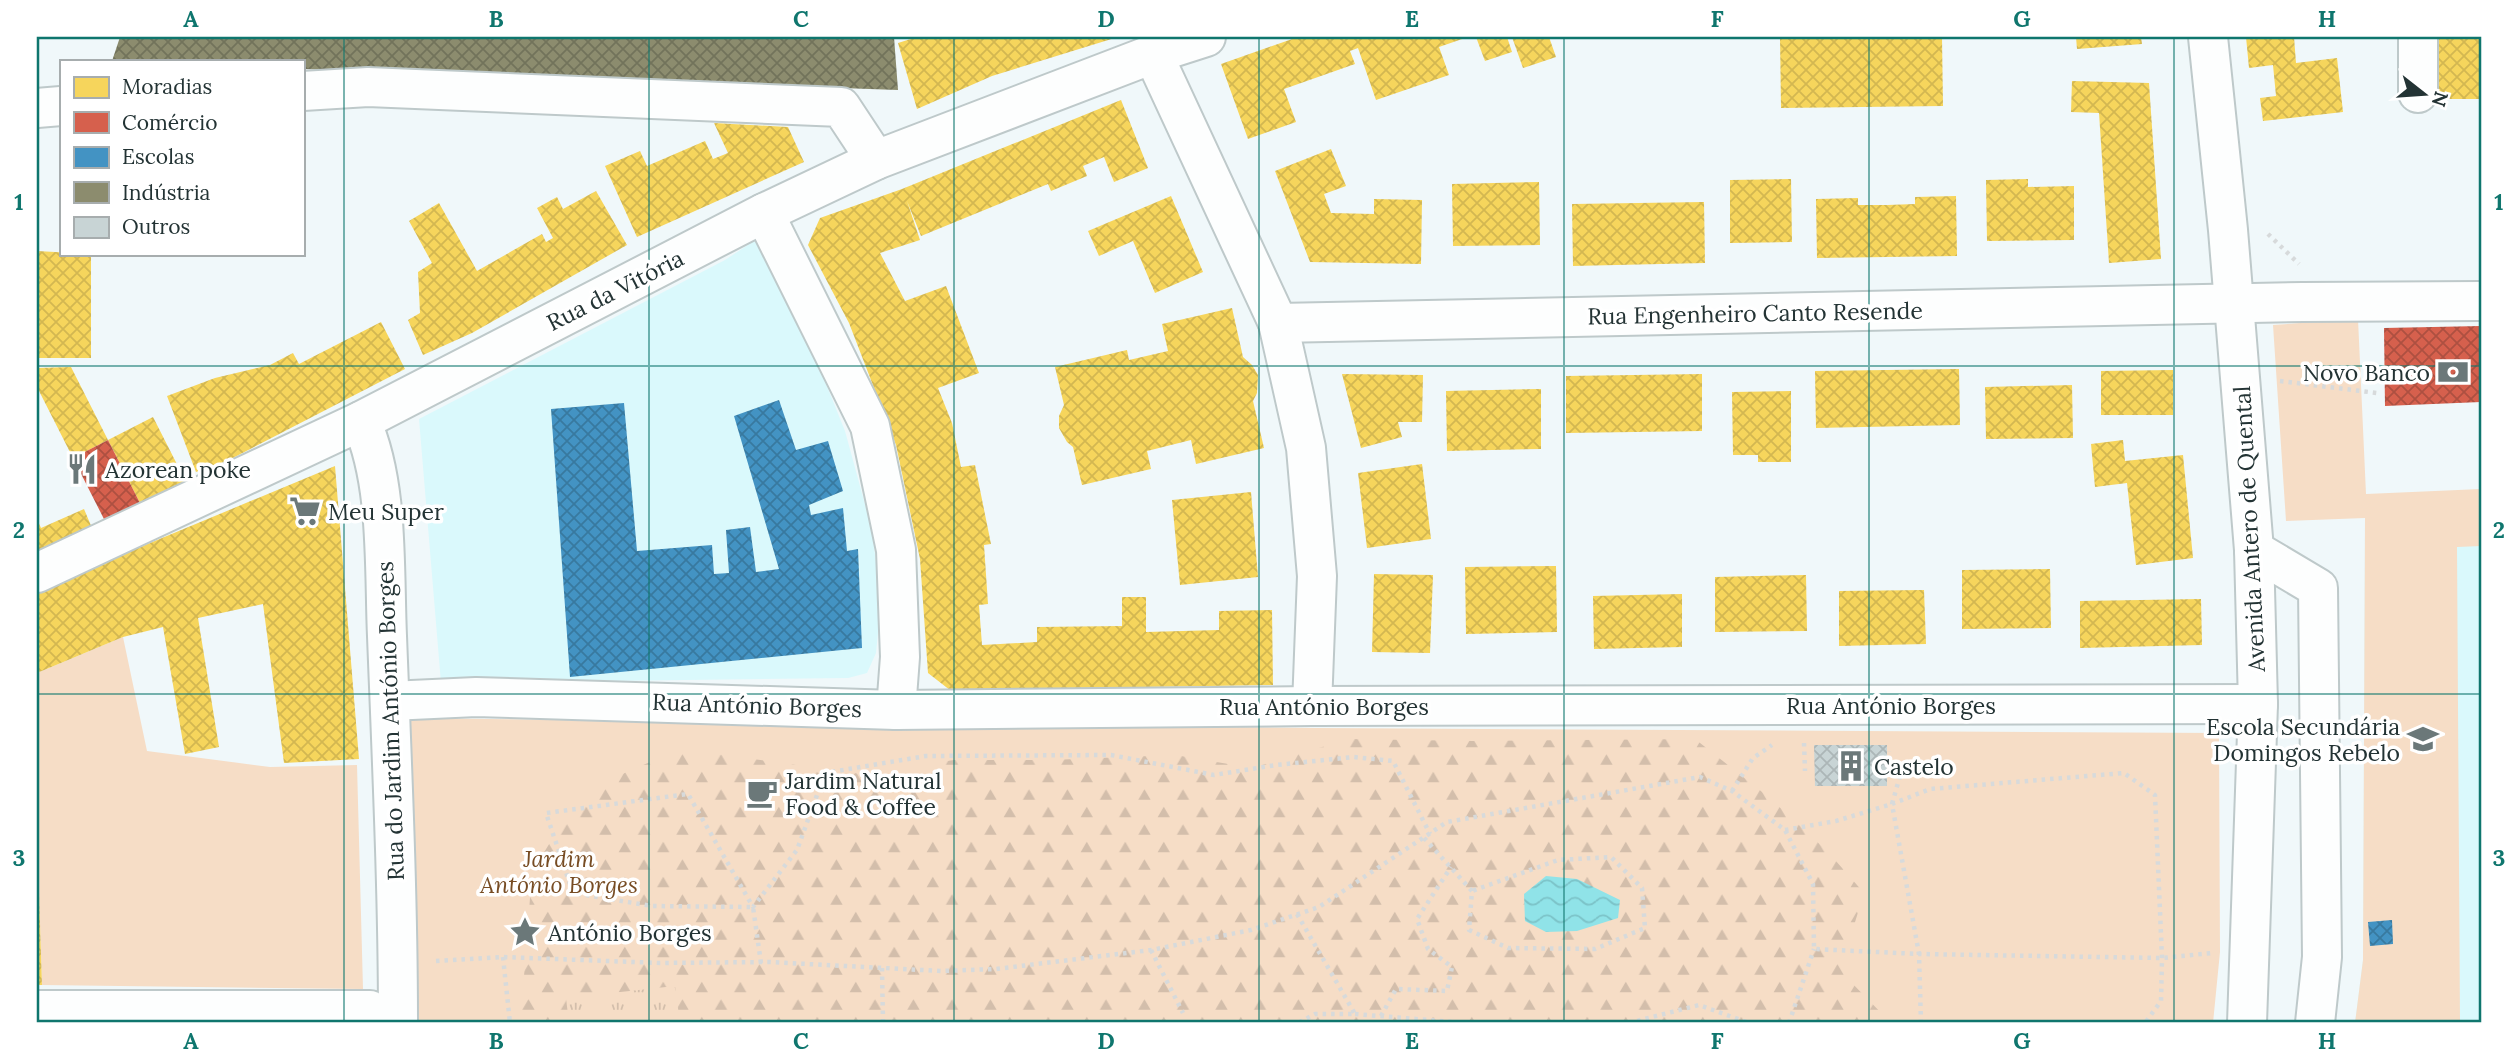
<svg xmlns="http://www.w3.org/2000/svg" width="2518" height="1060" font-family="Lora,serif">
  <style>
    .built { fill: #daf9fc }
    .green { fill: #f6ddc6 }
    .forest { fill: url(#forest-firs) }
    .park { fill: url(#park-tufts) }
    .water { fill: url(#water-waves) }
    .homes { fill: url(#homes-cross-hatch) }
    .shops { fill: url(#shops-cross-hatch) }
    .schools { fill: url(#schools-cross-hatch) }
    .industry { fill: url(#industry-cross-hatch) }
    .building { fill: url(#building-cross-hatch) }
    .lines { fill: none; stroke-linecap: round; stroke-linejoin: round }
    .minor-casing { stroke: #bec9ca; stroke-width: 42 }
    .major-casing { stroke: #bec9ca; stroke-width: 42 }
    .path { stroke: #d7dadb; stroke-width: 4.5; stroke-dasharray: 3.5 5; stroke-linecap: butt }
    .minor { stroke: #fdfefe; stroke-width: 38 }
    .major { stroke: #fdfefe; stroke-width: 38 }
    .grid { fill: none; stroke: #0f766e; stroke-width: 2; stroke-opacity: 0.55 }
    .labels { text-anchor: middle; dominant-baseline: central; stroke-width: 7; stroke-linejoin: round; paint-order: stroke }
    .street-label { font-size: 23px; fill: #233334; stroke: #fff }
    .poi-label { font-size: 23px; fill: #233334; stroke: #fff; text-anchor: start }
    .park-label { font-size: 23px; font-style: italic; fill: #774c23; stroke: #fff }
    .neatline { fill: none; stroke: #0f766e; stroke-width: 2.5 }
    .grid-label { font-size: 23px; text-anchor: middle; font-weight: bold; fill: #0f766e }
  </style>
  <defs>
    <pattern id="forest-firs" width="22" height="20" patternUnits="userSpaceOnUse" patternTransform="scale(1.75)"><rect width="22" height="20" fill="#f6ddc6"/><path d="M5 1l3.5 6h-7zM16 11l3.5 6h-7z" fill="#d3beab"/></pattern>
    <pattern id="park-tufts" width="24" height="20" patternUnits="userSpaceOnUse" patternTransform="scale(1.75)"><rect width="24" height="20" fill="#f6ddc6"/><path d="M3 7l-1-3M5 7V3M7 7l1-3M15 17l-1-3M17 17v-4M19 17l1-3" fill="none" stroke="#d3beab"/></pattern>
    <pattern id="water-waves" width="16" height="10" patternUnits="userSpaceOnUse" patternTransform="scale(1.75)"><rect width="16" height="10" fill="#90e3e8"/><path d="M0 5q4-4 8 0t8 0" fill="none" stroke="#7cc3c8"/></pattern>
    <pattern id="homes-cross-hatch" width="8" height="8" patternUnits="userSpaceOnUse" patternTransform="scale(1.75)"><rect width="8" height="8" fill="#f6d55c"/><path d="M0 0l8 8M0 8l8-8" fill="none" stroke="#d3b751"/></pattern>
    <pattern id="shops-cross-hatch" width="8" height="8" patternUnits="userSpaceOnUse" patternTransform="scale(1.75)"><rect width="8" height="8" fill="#d6604d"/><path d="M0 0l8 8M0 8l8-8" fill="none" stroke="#ad5041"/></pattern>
    <pattern id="schools-cross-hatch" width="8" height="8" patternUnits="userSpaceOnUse" patternTransform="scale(1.75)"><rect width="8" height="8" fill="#4393c3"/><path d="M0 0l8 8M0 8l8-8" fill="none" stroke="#38799f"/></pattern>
    <pattern id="industry-cross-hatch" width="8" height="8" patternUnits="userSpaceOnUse" patternTransform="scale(1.75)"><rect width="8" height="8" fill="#8c8c6e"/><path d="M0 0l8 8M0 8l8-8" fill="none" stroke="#72735b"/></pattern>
    <pattern id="building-cross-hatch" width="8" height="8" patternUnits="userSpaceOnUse" patternTransform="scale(1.75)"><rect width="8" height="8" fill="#c8d4d5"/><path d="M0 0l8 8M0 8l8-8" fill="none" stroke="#acb6b7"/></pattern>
  </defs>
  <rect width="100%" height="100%" fill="#f0f8fa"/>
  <!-- built -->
  <g class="built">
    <polygon points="754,241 769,255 806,334 845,431 872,530 881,603 876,653 867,673 848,678 441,683 419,419 725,260"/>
    <polygon points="2365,517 2481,518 2481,1023 2355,1023 2363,960"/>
  </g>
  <!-- green -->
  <g class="green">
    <polygon points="2358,319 2366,494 2481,489 2481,546 2457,547 2460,1023 2355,1023 2363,960 2365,518 2286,521 2273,325"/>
    <polygon points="123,637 147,751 270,767 357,765 363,989 42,985 39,896 37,895 37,673"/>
    <polygon points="405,718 1316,728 2219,733 2220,952 2213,1023 408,1023"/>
  </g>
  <!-- forest -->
  <polygon class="forest" points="1349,739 1473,741 1695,739 1771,799 1828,852 1864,893 1847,948 1846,977 1891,1023 515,1023 522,1002 532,872 581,792 680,749 861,774 954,760 1051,760 1175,755 1252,768"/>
  <!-- park -->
  <polygon class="park" points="675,986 680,1023 569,1023 566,998"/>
  <!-- water -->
  <polygon class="water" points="1546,876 1577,879 1620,900 1618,918 1577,931 1546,932 1525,921 1524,894"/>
  <!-- homes -->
  <g class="homes">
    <polygon points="917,37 1118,37 992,76 917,109 898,43"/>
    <polygon points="1298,37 1468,37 1439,47 1449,75 1376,100 1358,48 1350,51 1355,64 1284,89 1296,122 1248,139 1221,64"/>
    <polygon points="1476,37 1507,37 1512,52 1485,61"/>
    <polygon points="1512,37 1549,37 1556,57 1523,68"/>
    <polygon points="1780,37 1942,37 1943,106 1781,108"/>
    <polygon points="2076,37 2141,37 2142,44 2077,49"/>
    <polygon points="2246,37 2294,37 2296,63 2337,58 2343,112 2263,121 2260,98 2276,96 2273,65 2249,68"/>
    <rect x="2438" y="37" width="43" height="62"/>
    <polygon points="2072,81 2149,83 2161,259 2109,263 2099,113 2071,112"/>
    <polygon points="1121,100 1148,168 1114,182 1104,157 1083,166 1087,176 1051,191 1048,184 921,236 907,201 920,240 880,253 905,301 946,286 979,373 938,388 952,423 961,467 975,465 991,544 984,545 988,604 979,605 982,645 1037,642 1037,627 1122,626 1122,597 1146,597 1146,632 1219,630 1219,611 1272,610 1273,685 1016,689 955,694 928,673 920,559 896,445 849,323 808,245 820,218 902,189"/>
    <polygon points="714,123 788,127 804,162 637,237 605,166 640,151 647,166 705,141 713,159 728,153"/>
    <polygon points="1331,149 1346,186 1324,194 1331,213 1374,214 1374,199 1422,200 1421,264 1310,262 1275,171"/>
    <polygon points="1791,179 1792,242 1730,243 1730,180"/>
    <polygon points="2028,179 2028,187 2074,186 2074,240 1987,241 1986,180"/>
    <polygon points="1539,182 1540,245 1453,246 1452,184"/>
    <polygon points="596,191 627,245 472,333 423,355 408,320 420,313 418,272 432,263 409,221 439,203 477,271 542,234 546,242 553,238 537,208 557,197 563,209"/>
    <polygon points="1171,196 1203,272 1155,293 1133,241 1099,256 1088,231"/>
    <polygon points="1956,196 1957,256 1817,258 1816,199 1858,198 1858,205 1887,205 1915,204 1915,197"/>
    <polygon points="1704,202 1705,263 1573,266 1572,204"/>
    <polygon points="37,251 91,254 91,358 37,358"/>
    <polygon points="1232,308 1243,357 1252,365 1258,375 1257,393 1253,401 1264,448 1196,464 1191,440 1147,451 1151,469 1082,485 1073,447 1067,442 1059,428 1059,416 1064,405 1055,367 1127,350 1129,360 1168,351 1162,324"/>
    <polygon points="381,322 405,369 229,460 196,472 167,396 215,378 270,365 293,353 299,364"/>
    <polygon points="71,367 108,440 153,417 186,482 141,505 108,440 73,458 37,387 37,368"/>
    <polygon points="1959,369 1960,425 1816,428 1815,371"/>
    <polygon points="2173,370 2173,415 2101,415 2101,371"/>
    <polygon points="1342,374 1423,375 1422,422 1398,422 1402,437 1361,448"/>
    <polygon points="1702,374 1702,431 1566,433 1566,376"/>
    <polygon points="2072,385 2073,438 1986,439 1985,387"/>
    <polygon points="1541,389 1541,449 1447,451 1446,391"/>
    <polygon points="1791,391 1791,462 1758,462 1758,455 1733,455 1732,392"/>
    <polygon points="2123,440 2125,461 2183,455 2193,558 2136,565 2127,483 2095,487 2091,444"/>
    <polygon points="1422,464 1431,539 1367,548 1358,473"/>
    <polygon points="335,466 359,759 284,763 263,604 198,618 219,747 185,754 163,627 123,637 37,673 37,590"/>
    <polygon points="1251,492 1258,577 1180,585 1172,500"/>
    <polygon points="84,509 92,528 37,553 37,519 41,528"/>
    <polygon points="1556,566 1557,632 1466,634 1465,567"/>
    <polygon points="2050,569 2051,628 1962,629 1962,570"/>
    <polygon points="1374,574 1433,575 1430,653 1372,652"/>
    <polygon points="1806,575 1807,631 1715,632 1715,577"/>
    <polygon points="1924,590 1926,644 1839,646 1839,591"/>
    <polygon points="1682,594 1682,647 1594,649 1593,596"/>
    <polygon points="2201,599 2202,645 2080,648 2080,601"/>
    <polygon points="37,893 39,893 42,985 37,985"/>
  </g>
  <!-- shops -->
  <g class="shops">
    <polygon points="2481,326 2481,402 2385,406 2384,328"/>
    <polygon points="108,440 141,505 106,523 73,458"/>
  </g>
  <!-- schools -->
  <g class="schools">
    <polygon points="779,400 796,450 828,441 843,491 809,505 811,515 843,508 847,551 858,549 862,648 570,677 551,409 624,403 637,551 712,545 714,574 729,573 726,530 750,527 756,572 779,569 734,416"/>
    <polygon points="2392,920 2393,944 2370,946 2368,922"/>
  </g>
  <!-- industry -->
  <polygon class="industry" points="120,37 894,37 898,90 303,69 303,61 112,61"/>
  <!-- building -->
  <polygon class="building" points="1814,745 1887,745 1887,786 1815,786"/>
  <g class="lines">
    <defs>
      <g id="minor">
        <polyline points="2418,37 2418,93"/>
        <polyline points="1153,54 1278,323 1306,448 1317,576 1312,706"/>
        <polyline points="303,91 368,87 841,107 876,160"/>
        <polyline points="37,108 61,106"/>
        <polyline points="764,213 870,426 896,550 900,657 896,710"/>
        <polyline points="1278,323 2303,302 2481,301"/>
        <path d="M361,421C389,483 384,568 387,636C392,765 398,894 398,1023"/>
        <polyline points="2254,550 2318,588 2322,957 2315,1023"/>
        <polyline points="37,573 361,421 764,213 876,160 1153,54 1206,37"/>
        <polyline points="390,701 476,697 896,710 1312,706 2258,704"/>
        <polyline points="37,1010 370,1010"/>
      </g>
      <polyline id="major" points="2208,37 2228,230 2254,550 2258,704 2247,1023"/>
    </defs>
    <!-- minor casing -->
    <use href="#minor" class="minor-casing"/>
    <!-- major casing -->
    <use href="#major" class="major-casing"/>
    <!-- path -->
    <g class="path">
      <polyline points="2268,234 2299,264"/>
      <polyline points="2280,381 2377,393"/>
      <polyline points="1804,743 1805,771"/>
      <polyline points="1732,791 1753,758 1772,745"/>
      <polyline points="1785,830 1836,821 1892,804 1902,769 1889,770 1889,751"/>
      <polyline points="1424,838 1472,891 1469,930 1508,948 1595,949 1645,928 1642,888 1611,857 1558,860 1472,891"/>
      <polyline points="1297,914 1355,1014 1315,1014 1298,1023"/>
      <polyline points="1151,950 1183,1013"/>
      <polyline points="503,957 510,1023"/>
      <polyline points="436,961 503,957 660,963 769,962 941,971 996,969 1151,950 1251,930 1319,907 1447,822 1700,777 1732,791 1785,830 1813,884 1814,949 1919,954 1892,804 1930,789 2124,773 2155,795 2162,958 2161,1001 2145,1023"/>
      <polyline points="761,963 753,907 652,906 573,893 546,813 688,794 753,907 797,850 825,773 926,756 1111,755 1214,775 1276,765 1354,757 1393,761 1430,834"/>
      <polyline points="882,968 883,1023"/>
      <polyline points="1355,1014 1465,1023"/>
      <polyline points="1381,1016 1396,989 1447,991 1452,967 1428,949 1417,919 1451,867"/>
      <polyline points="1629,1023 1699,1005 1749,1023"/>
      <polyline points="1789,1023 1814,949"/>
      <polyline points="1921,1023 1919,954 2162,958 2212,953"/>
    </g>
    <!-- minor -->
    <use href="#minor" class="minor"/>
    <!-- major -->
    <use href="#major" class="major"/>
  </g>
  <!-- grid -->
  <path class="grid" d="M344,37V1023M649,37V1023M954,37V1023M1259,37V1023M1564,37V1023M1869,37V1023M2174,37V1023M37,366H2481M37,694H2481"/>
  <!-- icons -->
  <defs>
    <symbol id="bank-bare" viewBox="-9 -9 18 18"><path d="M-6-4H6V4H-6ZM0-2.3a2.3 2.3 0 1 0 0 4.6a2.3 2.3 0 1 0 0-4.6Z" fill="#6b7879" stroke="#fff" stroke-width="2.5" paint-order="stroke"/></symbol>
    <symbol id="restaurant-bare" viewBox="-9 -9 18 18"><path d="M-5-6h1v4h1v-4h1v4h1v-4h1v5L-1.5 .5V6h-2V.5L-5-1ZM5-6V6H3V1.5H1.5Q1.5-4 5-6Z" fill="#6b7879" stroke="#fff" stroke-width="2.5" paint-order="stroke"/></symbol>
    <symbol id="supermarket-bare" viewBox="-9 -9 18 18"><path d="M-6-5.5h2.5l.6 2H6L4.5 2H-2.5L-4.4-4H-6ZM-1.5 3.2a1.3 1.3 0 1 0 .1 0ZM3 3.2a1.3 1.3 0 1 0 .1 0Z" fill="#6b7879" stroke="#fff" stroke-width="2.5" paint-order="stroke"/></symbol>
    <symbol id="school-bare" viewBox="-9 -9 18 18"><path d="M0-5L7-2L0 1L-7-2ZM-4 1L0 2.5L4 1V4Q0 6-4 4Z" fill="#6b7879" stroke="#fff" stroke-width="2.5" paint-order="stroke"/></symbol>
    <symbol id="building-bare" viewBox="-9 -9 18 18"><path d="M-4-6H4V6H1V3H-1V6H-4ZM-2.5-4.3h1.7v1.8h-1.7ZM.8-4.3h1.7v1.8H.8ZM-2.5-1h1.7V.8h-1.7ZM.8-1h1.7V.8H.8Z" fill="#6b7879" stroke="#fff" stroke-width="2.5" paint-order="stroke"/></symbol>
    <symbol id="cafe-bare" viewBox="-9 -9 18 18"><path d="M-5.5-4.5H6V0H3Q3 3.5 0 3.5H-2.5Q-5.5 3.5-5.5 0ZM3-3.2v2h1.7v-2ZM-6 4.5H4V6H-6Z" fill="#6b7879" stroke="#fff" stroke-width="2.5" paint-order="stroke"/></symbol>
    <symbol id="sight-bare" viewBox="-9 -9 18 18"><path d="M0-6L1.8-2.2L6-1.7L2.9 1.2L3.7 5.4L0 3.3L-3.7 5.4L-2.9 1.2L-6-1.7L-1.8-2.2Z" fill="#6b7879" stroke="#fff" stroke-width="2.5" paint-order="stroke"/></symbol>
  </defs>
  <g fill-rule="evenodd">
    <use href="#bank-bare" x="2431" y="350" width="44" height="44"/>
    <use href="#restaurant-bare" x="60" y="447" width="44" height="44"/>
    <use href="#supermarket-bare" x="283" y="489" width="44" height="44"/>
    <use href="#school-bare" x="2401" y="717" width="44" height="44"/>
    <use href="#building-bare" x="1829" y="744" width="44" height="44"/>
    <use href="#cafe-bare" x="740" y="771" width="44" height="44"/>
    <use href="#sight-bare" x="503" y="910" width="44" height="44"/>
  </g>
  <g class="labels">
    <!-- street labels -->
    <g class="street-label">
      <text transform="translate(615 290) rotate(-27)">Rua da Vitória</text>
      <text transform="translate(1755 313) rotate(-1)">Rua Engenheiro Canto Resende</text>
      <text transform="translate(2249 529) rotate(-93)">Avenida Antero de Quental</text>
      <text transform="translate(757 705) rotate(2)">Rua António Borges</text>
      <text x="1891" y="705">Rua António Borges</text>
      <text x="1324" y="706">Rua António Borges</text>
      <text transform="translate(390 721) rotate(-92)">Rua do Jardim António Borges</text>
    </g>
    <!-- poi labels -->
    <g class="poi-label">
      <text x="2430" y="372" text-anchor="end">Novo Banco</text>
      <text x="105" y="469">Azorean poke</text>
      <text x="328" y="511">Meu Super</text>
      <text x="2400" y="726" text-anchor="end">Escola Secundária<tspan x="2400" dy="26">Domingos Rebelo</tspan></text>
      <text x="1874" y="766">Castelo</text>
      <text x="785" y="780">Jardim Natural<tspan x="785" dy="26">Food &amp; Coffee</tspan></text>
      <text x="548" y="932">António Borges</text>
    </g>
    <!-- park labels -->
    <g class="park-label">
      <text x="559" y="858">Jardim<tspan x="559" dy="26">António Borges</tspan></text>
    </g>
  </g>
  <!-- border -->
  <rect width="2518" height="1060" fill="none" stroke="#ffffff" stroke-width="77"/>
  <!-- legend -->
  <rect x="60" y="60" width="245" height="196" fill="#ffffff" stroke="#a7adae" stroke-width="2"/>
  <rect x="74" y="77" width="35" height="21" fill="#f6d55c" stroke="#a7adae" stroke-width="2"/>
  <text x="122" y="94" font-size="21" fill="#233334">Moradias</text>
  <rect x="74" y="112" width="35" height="21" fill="#d6604d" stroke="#a7adae" stroke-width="2"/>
  <text x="122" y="130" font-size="21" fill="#233334">Comércio</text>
  <rect x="74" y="147" width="35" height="21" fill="#4393c3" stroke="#a7adae" stroke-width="2"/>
  <text x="122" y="164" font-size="21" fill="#233334">Escolas</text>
  <rect x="74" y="182" width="35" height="21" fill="#8c8c6e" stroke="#a7adae" stroke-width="2"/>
  <text x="122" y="200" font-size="21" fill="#233334">Indústria</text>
  <rect x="74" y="217" width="35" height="21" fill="#c8d4d5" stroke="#a7adae" stroke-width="2"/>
  <text x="122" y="234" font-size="21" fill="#233334">Outros</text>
  <!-- north arrow -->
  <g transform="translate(2424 94) rotate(107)" stroke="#ffffff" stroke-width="5" paint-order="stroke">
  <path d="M0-5L12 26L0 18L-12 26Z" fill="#233334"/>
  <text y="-10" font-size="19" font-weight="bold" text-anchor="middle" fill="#233334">N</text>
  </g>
  <rect x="38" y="38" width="2442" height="983" class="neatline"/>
  <g class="grid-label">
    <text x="191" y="27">A</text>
    <text x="496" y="27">B</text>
    <text x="801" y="27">C</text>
    <text x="1106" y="27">D</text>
    <text x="1412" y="27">E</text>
    <text x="1717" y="27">F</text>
    <text x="2022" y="27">G</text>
    <text x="2327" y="27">H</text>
    <text x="19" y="210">1</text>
    <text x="2499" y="210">1</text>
    <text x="19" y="538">2</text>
    <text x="2499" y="538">2</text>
    <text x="19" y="866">3</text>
    <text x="2499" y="866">3</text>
    <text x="191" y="1049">A</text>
    <text x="496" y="1049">B</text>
    <text x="801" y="1049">C</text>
    <text x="1106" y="1049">D</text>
    <text x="1412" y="1049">E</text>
    <text x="1717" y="1049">F</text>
    <text x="2022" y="1049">G</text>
    <text x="2327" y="1049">H</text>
  </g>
</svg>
